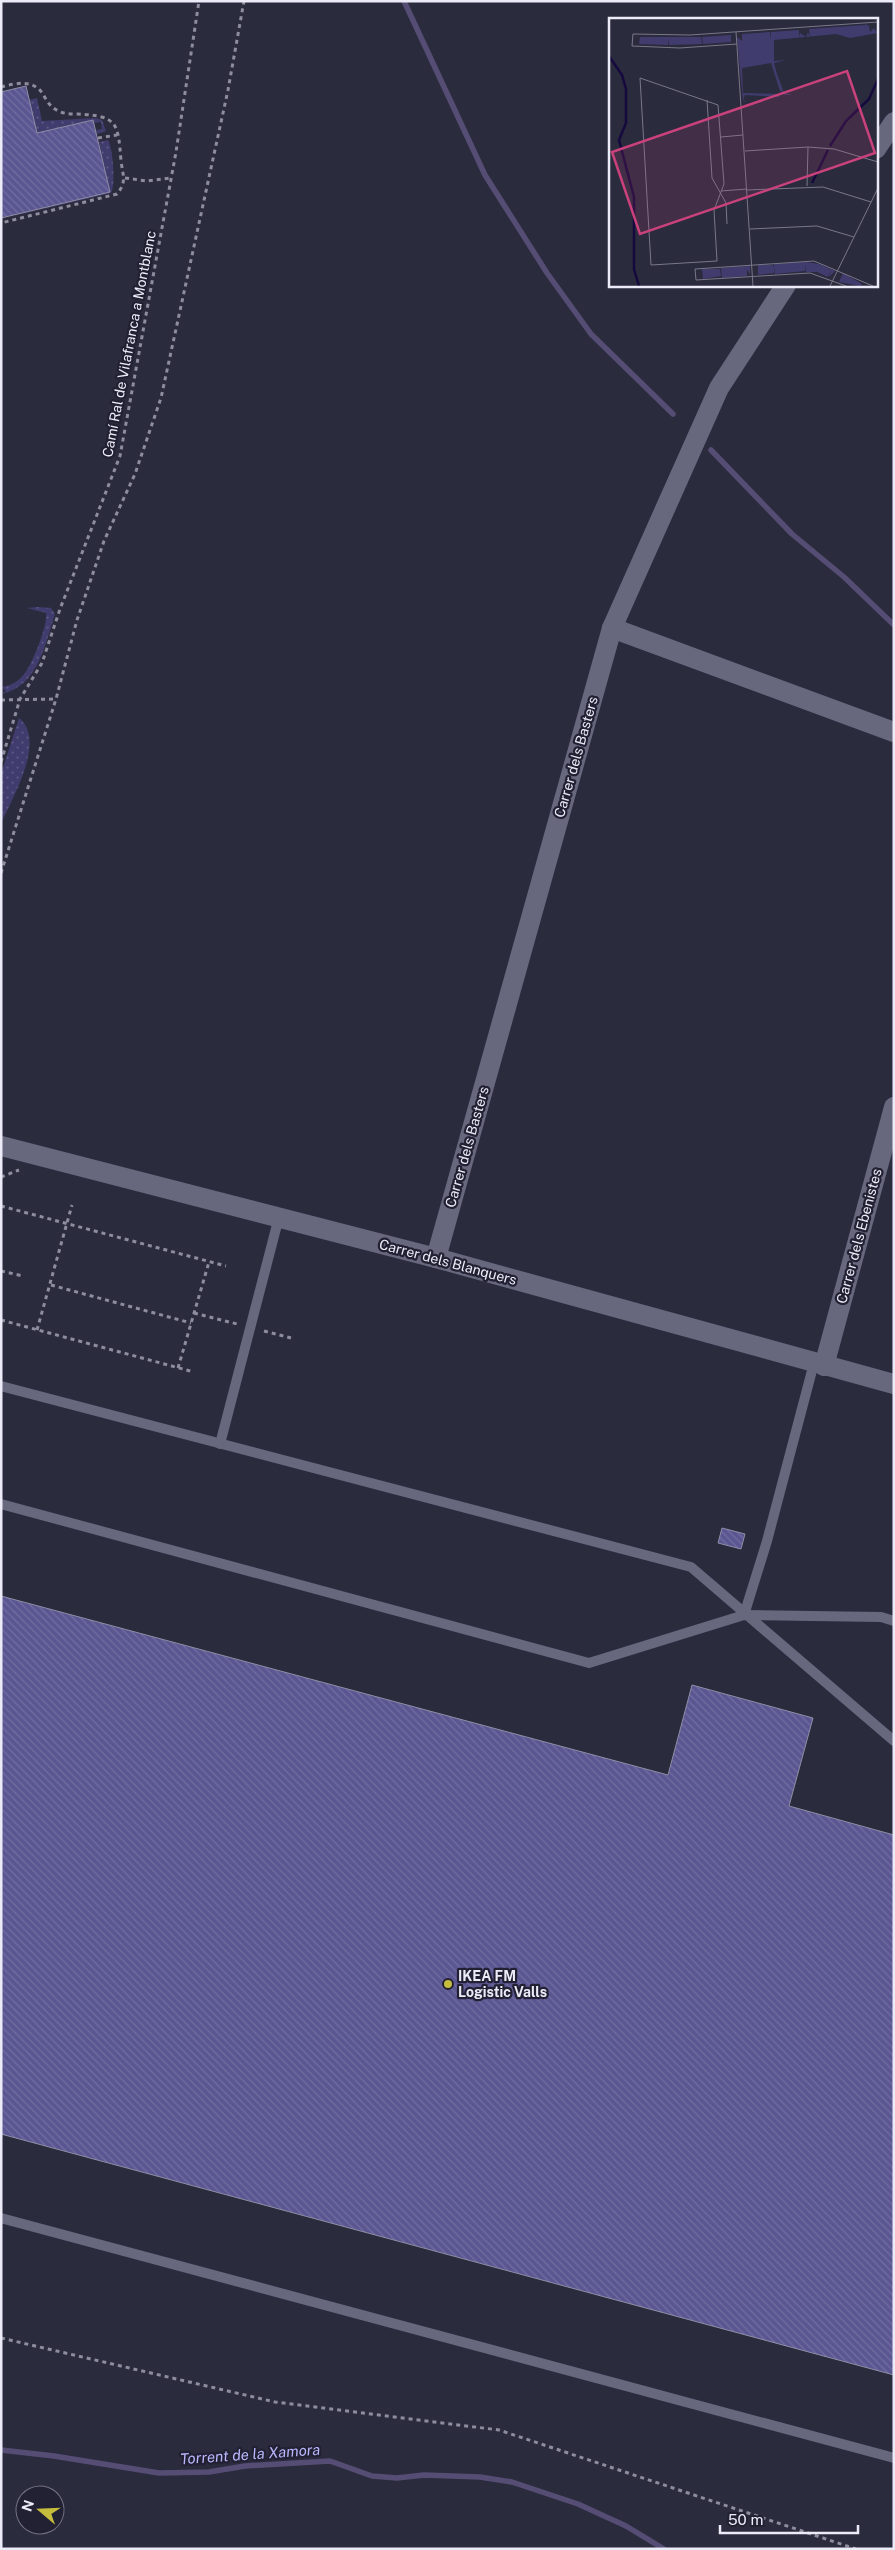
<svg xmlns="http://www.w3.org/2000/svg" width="895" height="2550" font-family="'Public Sans',sans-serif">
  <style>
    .grass { fill: url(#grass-dots) }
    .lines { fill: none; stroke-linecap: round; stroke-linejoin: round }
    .stream { stroke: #564d75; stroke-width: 5.5 }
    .building { fill: url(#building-back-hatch); stroke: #8e8ea6 }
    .path { stroke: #8d8d9d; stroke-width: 3; stroke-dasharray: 4 4; stroke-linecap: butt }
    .lane { stroke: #67677d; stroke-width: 10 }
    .street { stroke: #67677d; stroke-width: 20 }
    .poi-dot { fill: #c5bc3d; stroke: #222134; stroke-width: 2 }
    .labels { text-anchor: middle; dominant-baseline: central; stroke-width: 4.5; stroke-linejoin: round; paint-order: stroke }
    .street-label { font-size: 14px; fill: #ececf9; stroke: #222134 }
    .poi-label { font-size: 14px; font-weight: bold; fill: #ececf9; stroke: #222134; text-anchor: start }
    .water-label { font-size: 15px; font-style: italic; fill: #b9b7fc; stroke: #222134 }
    .inset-river { fill: none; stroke: #15093d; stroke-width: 2.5 }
    .inset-road { fill: none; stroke: #787889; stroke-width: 1 }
    .view { fill: #ca427b; fill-opacity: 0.15; stroke: #ca427b; stroke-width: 2.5 }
    .inset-edge { fill: none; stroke: #ececf9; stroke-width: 2.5 }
  </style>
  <defs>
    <pattern id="grass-dots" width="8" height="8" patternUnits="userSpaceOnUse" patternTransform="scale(1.25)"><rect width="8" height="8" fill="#403c6e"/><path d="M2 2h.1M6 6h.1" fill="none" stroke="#5c5883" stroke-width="1.8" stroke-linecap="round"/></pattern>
    <pattern id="building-back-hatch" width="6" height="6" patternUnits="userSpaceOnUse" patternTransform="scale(1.25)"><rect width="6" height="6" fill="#5a5691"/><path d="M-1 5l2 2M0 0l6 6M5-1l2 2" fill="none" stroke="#726ea1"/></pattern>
  </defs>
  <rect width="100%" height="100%" fill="#2b2b3e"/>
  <!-- grass -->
  <g class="grass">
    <polygon points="37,98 42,121 95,118 102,120 106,131 97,134 96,130 102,129 101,122 94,123 93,120 1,142 29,100"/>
    <path d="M108,140C113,148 116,186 111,193L1,219L110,192L99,142Z"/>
    <path d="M38,607L51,608L55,614C45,644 38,687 1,694L6,691L1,687C11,686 19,681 25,673C33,662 48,625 46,613L27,608Z"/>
    <path d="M19,718C47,740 12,798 1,824V774Z"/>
  </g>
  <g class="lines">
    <!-- stream -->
    <g class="stream">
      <polyline points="404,1 485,175 547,273 591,334 673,414"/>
      <polyline points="711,450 792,534 844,577 894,625"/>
      <polyline points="1,2450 54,2456 159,2473 209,2472 245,2466 330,2461 372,2476 397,2478 424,2475 480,2477 512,2482 578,2504 626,2526 664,2549"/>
    </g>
  </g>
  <!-- building -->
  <g class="building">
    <polygon points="26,86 37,133 93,120 110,192 1,218 1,92"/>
    <polygon points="722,1528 745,1534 741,1549 718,1543"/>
    <polygon points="1,1596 668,1775 692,1685 813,1718 789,1806 894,1835 894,2375 1,2134"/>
  </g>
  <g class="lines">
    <!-- path -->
    <g class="path">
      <path d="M1,87C17,83 33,79 43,94C46,100 50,106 55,109C62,114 70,114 78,114C118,116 118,123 121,161C123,176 127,182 117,194L1,223"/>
      <polyline points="98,138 117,135"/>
      <polyline points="125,178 147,181 171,178"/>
      <polyline points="1,700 56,699"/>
      <polyline points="1,762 20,699 42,663 60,609 120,456 176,152 199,1"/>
      <polyline points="1,873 56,699 77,620 104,541 135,474 161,398 228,90 244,1"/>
      <polyline points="1,1177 19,1170"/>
      <polyline points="1,1206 226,1266"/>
      <polyline points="1,1271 23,1276"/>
      <polyline points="51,1285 191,1323"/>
      <polyline points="194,1313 237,1324"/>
      <polyline points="1,1320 194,1372"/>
      <polyline points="37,1330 72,1205"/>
      <polyline points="264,1331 291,1338"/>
      <polyline points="178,1368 209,1262"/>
      <polyline points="1,2338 275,2402 499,2430 856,2549"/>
    </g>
    <!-- lane -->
    <g class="lane">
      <polyline points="1,1386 691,1567 894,1741"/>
      <polyline points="220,1444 279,1217"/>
      <polyline points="1,1504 589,1663 744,1615 881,1617 894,1621"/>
      <polyline points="744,1615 767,1541 814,1363"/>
      <polyline points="1,2218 894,2458"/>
    </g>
    <!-- street -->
    <g class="street">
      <polyline points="876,149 894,122"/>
      <polyline points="612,628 894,732"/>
      <polyline points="1,1146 436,1258 894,1384"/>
      <polyline points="436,1258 612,628 719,388 786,285"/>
      <polyline points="824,1366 894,1107"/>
    </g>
  </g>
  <!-- markers -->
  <circle class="poi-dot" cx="448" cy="1984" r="5"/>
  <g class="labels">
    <!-- street labels -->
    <g class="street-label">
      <text transform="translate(129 344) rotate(-79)">Camí Ral de Vilafranca a Montblanc</text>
      <text transform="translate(576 757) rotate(-74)">Carrer dels Basters</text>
      <text transform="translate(467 1147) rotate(-74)">Carrer dels Basters</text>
      <text transform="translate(859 1236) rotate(-75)">Carrer dels Ebenistes</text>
      <text transform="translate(448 1262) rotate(15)">Carrer dels Blanquers</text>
    </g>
    <!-- poi labels -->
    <g class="poi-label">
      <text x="458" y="1976">IKEA FM<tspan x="458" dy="16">Logistic Valls</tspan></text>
    </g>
    <!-- water labels -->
    <g class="water-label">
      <text transform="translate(250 2454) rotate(-4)">Torrent de la Xamora</text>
    </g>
  </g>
  <!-- overview -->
  <g transform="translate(609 18)">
    <rect width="269" height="269" fill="#2b2b3e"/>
    <path d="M256,6L260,8L261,14L265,10L267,14L269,7V15L241,20L227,16L165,22V43L177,42L165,45L168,56L175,75L183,77H176L172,72L170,79L136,77L134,82L139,84L134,83L128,19L133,23V16L161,14L162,22V14L190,12V19L191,15L197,19L199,14L201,19L200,11L256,7L257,15ZM162,45L172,76L134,75L133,50ZM122,17V24L94,26L93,19ZM31,19H92L93,26L60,27V21L59,27L30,26ZM197,244L210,246L226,253L220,259L222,252L219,259L208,254H197L196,247V253L166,256L165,250V255L149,257V247H164L165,250V246ZM141,248V257L138,251V258L113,260L112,250ZM93,251H111L112,258L94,261ZM234,255L253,266L251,268L230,264Z" fill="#403c6e" fill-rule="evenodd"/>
    <path class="inset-river" d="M0,38L13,57L17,71V105L10,122L25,179V251L30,268M221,128L237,103L260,81L269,61M203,165L219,132"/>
    <path class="inset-road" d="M127,14L144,268M128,26L71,30L23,28L24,16L81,17L269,4M31,60L109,87L115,166L105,192L108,243L42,247ZM98,82L103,160L117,185L118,206M112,119L134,117M136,133L199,129L225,131L269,144M198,168L199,129M138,172L214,169L262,184M112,173L138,171M141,211L208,208L245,219M221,268L269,170M237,268L201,255L87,262L86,251L205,243L264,268"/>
    <path class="view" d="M238,53L266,135L31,216L3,134Z"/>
    <rect width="269" height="269" class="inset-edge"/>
  </g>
  <!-- border -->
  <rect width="895" height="2550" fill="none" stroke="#ececf9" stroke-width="5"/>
  <!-- north arrow -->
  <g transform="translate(40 2510) rotate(289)"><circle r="24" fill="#222134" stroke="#737283"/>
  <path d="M0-4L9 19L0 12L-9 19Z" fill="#c5bc3d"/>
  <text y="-8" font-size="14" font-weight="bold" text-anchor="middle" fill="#ececf9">N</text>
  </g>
  <!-- scale -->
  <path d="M720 2525v8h138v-8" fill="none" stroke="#ececf9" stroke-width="2.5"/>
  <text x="728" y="2525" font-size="15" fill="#ececf9" stroke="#222134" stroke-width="4" paint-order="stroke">50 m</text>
</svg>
